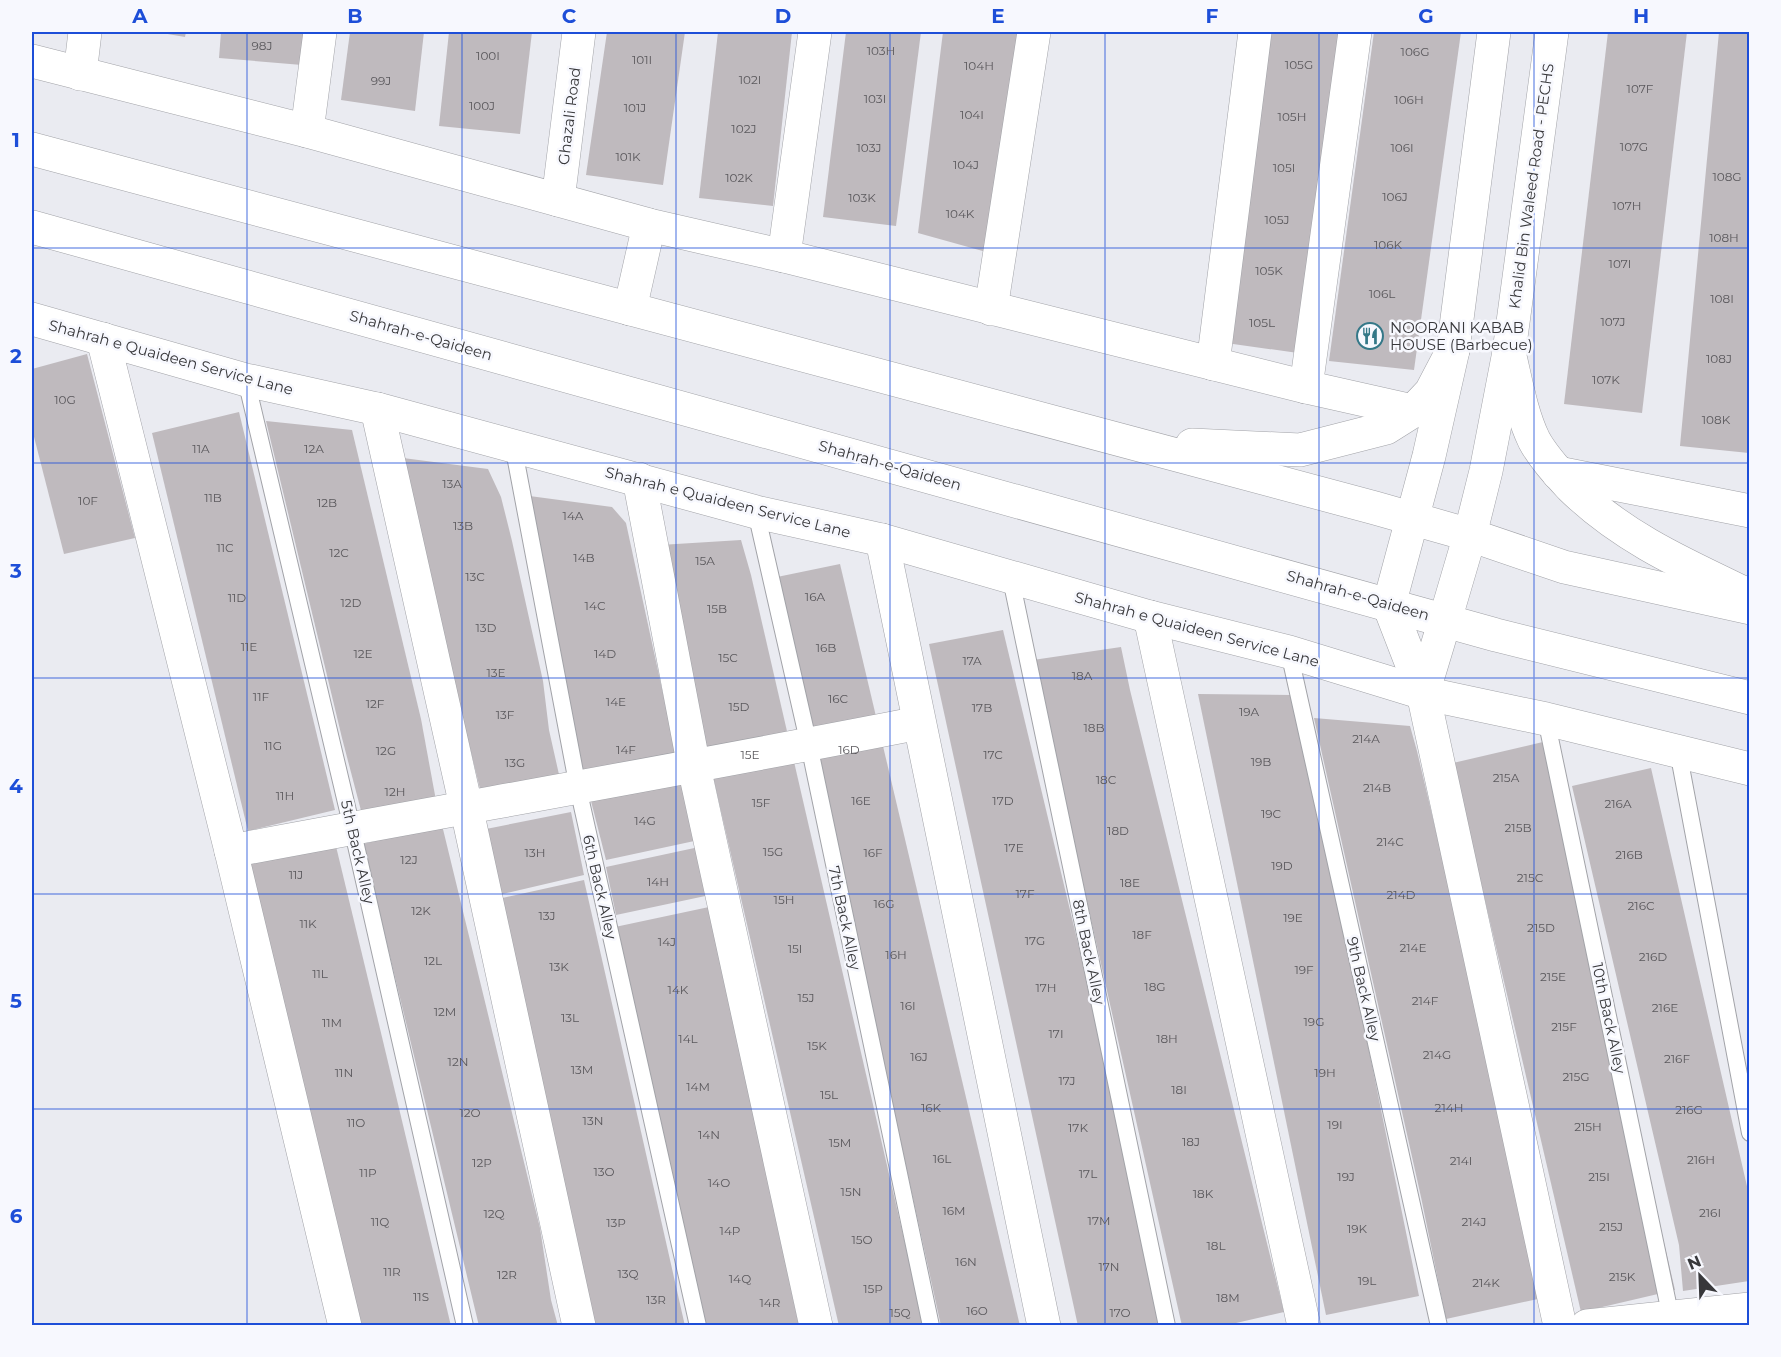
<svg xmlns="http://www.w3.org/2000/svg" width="1781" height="1357" font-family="Montserrat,sans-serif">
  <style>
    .building { fill: #bfbabe }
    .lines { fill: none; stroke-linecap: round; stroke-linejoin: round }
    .lane-casing { stroke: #a2a3a8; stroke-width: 18 }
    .street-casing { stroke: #a2a3a8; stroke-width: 34 }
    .secondary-casing { stroke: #a2a3a8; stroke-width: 34 }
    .primary-casing { stroke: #a2a3a8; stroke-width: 34 }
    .lane { stroke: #fff; stroke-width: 16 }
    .street { stroke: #fff; stroke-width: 33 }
    .secondary { stroke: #fff; stroke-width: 33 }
    .primary { stroke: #fff; stroke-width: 33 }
    .grid { fill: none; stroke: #1d4ed8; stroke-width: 1.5; stroke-opacity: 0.55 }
    .labels { text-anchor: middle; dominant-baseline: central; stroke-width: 5; stroke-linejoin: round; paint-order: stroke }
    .number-label { font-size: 12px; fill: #5a585c }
    .street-label { font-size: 15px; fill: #38383b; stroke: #f7f8fe }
    .poi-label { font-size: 15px; fill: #38383b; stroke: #f7f8fe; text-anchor: start }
    .neatline { fill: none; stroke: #1d4ed8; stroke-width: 2 }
    .grid-label { font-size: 20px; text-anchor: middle; font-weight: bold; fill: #1d4ed8 }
  </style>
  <rect width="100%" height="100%" fill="#eaebf1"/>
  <!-- building -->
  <g class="building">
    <polygon points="156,32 186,32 185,37"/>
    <polygon points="221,32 305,32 302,65 219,58"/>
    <polygon points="350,32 424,32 415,111 341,100"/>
    <polygon points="449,32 532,32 520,134 439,126"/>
    <polygon points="607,32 685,32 663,185 586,175"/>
    <polygon points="718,32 792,32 773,206 699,198"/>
    <polygon points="846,32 921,32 896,226 823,217"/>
    <polygon points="943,32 1023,32 997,255 918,233"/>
    <polygon points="1264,32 1344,32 1298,353 1219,342"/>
    <polygon points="1374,32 1461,32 1414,370 1329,361"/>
    <polygon points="1608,32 1687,32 1642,413 1564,404"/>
    <polygon points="1719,32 1749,32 1749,453 1680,446"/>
    <polygon points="87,354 135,538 64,554 32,429 32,369"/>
    <polygon points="239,412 335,810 248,831 152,433"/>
    <polygon points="266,421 352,430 421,719 437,806 364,822 342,738"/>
    <polygon points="403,458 488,469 501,497 512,541 543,681 549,730 560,779 482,797 449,662"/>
    <polygon points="522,495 612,507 626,523 678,763 584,783"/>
    <polygon points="741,540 751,575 924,1326 839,1326 660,545"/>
    <polygon points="840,564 1020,1326 941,1326 777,577"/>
    <polygon points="1003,630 1103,1048 1168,1326 1078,1326 929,644"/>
    <polygon points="1121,647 1130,690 1284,1312 1223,1326 1182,1326 1033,660"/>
    <polygon points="1198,694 1292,695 1345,933 1419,1296 1326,1315"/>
    <polygon points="1314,718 1410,726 1417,751 1442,857 1538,1299 1446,1319 1421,1197"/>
    <polygon points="1547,741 1675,1290 1581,1312 1453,763"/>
    <polygon points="1651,768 1749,1195 1749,1281 1683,1291 1679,1245 1572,786"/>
    <polygon points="683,782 699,840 606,860 591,801"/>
    <polygon points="571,812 584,875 498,895 486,829"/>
    <polygon points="442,825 540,1228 551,1300 558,1326 479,1326 363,844"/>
    <polygon points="334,838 382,1037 451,1326 359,1326 246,859"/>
    <polygon points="699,847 710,895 616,915 606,867"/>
    <polygon points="584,880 685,1326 594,1326 498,899"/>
    <polygon points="709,907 799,1326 701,1326 615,927"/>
  </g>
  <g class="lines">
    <defs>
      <g id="lane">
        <polyline points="246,380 352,828 465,1326"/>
        <polyline points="513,445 578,788 698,1326"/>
        <polyline points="756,512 809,745 931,1326"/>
        <polyline points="1011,579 1167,1326"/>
        <polyline points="1289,652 1439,1326"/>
        <polyline points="1546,719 1671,1318"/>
        <polyline points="1678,751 1750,1133"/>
      </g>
      <g id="street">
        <polyline points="32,61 307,131 649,225 784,256 1306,387 1413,411"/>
        <polyline points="80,74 85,32"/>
        <polyline points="307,131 320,32"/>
        <polyline points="558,200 579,32"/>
        <polyline points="784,256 815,32"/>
        <polyline points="630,309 649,225"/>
        <polyline points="991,309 1034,32"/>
        <polyline points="32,319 246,380 377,409 756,512 882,540 1150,617 1289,652 1423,693 1546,719 1750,769"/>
        <polyline points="103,339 231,851 345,1326"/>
        <polyline points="1213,364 1255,32"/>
        <polyline points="1306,387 1355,32"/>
        <polyline points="377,409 466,806 579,1326"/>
        <polyline points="1558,473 1750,511"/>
        <polyline points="639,479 694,767 816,1326"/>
        <polyline points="882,540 1044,1326"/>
        <polyline points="1389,605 1423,693 1560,1326"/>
        <polyline points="1150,617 1304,1326"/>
        <polyline points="1423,693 1445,620"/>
        <path d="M231,851C460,808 690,768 919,723"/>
        <polyline points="1587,1326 1750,1309"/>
      </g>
      <g id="secondary">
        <polyline points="1389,605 1429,456 1453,350 1494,32"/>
        <polyline points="1445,620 1470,535 1486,471 1509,352 1552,32"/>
      </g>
      <g id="primary">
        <polyline points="32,149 1375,508 1470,535 1564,567 1750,608"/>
        <polyline points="32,227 1496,635 1750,698"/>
        <path d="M1509,352C1516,381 1521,413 1534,440C1543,457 1558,473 1571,487C1622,537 1683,564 1746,594"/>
        <polyline points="1192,445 1300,450 1386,428 1413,411 1431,392 1453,350"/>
      </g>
    </defs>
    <!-- lane casing -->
    <use href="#lane" class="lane-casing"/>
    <!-- street casing -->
    <use href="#street" class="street-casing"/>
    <!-- secondary casing -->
    <use href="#secondary" class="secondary-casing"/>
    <!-- primary casing -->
    <use href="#primary" class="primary-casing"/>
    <!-- lane -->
    <use href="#lane" class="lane"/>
    <!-- street -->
    <use href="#street" class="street"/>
    <!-- secondary -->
    <use href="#secondary" class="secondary"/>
    <!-- primary -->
    <use href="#primary" class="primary"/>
  </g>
  <!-- grid -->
  <path class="grid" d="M247,32V1326M462,32V1326M676,32V1326M890,32V1326M1105,32V1326M1319,32V1326M1534,32V1326M32,248H1750M32,463H1750M32,678H1750M32,894H1750M32,1109H1750"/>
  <!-- icons -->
  <defs>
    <symbol id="restaurant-ring" viewBox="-11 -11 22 22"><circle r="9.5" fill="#f7f8fe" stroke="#347888" stroke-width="1.5"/><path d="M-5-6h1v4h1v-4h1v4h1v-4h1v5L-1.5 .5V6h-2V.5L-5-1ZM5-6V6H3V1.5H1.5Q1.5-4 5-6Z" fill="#347888"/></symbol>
  </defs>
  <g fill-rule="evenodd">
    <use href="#restaurant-ring" x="1355" y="321" width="30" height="30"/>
  </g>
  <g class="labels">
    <!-- number labels -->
    <g class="number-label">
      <text x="262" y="45">98J</text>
      <text x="881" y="50">103H</text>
      <text x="1415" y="51">106G</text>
      <text x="488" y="55">100I</text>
      <text x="642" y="59">101I</text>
      <text x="1299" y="64">105G</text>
      <text x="979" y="65">104H</text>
      <text x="750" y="79">102I</text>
      <text x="381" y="80">99J</text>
      <text x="1640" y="88">107F</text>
      <text x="875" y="98">103I</text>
      <text x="1409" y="99">106H</text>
      <text x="482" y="105">100J</text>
      <text x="635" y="107">101J</text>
      <text x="972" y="114">104I</text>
      <text x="1292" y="116">105H</text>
      <text x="744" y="128">102J</text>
      <text x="1634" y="146">107G</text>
      <text x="869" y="147">103J</text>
      <text x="1402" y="147">106I</text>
      <text x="628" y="156">101K</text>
      <text x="966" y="164">104J</text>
      <text x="1284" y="167">105I</text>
      <text x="1727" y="176">108G</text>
      <text x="739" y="177">102K</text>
      <text x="1395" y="196">106J</text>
      <text x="862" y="197">103K</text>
      <text x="1627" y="205">107H</text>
      <text x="960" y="213">104K</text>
      <text x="1277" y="219">105J</text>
      <text x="1724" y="237">108H</text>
      <text x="1388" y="244">106K</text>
      <text x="1620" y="263">107I</text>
      <text x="1269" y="270">105K</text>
      <text x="1382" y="293">106L</text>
      <text x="1722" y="298">108I</text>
      <text x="1613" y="321">107J</text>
      <text x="1262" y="322">105L</text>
      <text x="1719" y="358">108J</text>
      <text x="1606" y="379">107K</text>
      <text x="65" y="399">10G</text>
      <text x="1716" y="419">108K</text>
      <text x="201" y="448">11A</text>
      <text x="314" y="448">12A</text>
      <text x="452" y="483">13A</text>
      <text x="213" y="497">11B</text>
      <text x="88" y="500">10F</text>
      <text x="327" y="502">12B</text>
      <text x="573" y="515">14A</text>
      <text x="463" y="525">13B</text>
      <text x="225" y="547">11C</text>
      <text x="339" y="552">12C</text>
      <text x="584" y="557">14B</text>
      <text x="705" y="560">15A</text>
      <text x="475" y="576">13C</text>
      <text x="815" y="596">16A</text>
      <text x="237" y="597">11D</text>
      <text x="351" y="602">12D</text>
      <text x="595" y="605">14C</text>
      <text x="717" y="608">15B</text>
      <text x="486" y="627">13D</text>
      <text x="249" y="646">11E</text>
      <text x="826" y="647">16B</text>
      <text x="363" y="653">12E</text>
      <text x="605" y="653">14D</text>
      <text x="728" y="657">15C</text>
      <text x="972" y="660">17A</text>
      <text x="496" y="672">13E</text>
      <text x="1082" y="675">18A</text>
      <text x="261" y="696">11F</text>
      <text x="838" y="698">16C</text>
      <text x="616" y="701">14E</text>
      <text x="375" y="703">12F</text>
      <text x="739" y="706">15D</text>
      <text x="982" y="707">17B</text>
      <text x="1249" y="711">19A</text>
      <text x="505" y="714">13F</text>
      <text x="1094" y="727">18B</text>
      <text x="1366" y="738">214A</text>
      <text x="273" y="745">11G</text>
      <text x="626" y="749">14F</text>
      <text x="849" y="749">16D</text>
      <text x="386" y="750">12G</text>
      <text x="750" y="754">15E</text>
      <text x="993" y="754">17C</text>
      <text x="1261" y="761">19B</text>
      <text x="515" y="762">13G</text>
      <text x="1506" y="777">215A</text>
      <text x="1106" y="779">18C</text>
      <text x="1377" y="787">214B</text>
      <text x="395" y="791">12H</text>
      <text x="285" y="795">11H</text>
      <text x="861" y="800">16E</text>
      <text x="1003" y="800">17D</text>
      <text x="761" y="802">15F</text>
      <text x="1618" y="803">216A</text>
      <text x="1271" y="813">19C</text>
      <text x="645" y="820">14G</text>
      <text x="1518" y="827">215B</text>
      <text x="1118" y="830">18D</text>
      <text x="1390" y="841">214C</text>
      <text x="1014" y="847">17E</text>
      <text x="773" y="851">15G</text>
      <text x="535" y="852">13H</text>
      <text x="873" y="852">16F</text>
      <text x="1629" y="854">216B</text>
      <text x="409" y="859">12J</text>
      <text x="1282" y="865">19D</text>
      <text x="296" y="874">11J</text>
      <text x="1530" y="877">215C</text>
      <text x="658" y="881">14H</text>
      <text x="1130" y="882">18E</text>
      <text x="1025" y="893">17F</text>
      <text x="1401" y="894">214D</text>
      <text x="784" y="899">15H</text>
      <text x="884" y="903">16G</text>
      <text x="1641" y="905">216C</text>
      <text x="421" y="910">12K</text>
      <text x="547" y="915">13J</text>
      <text x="1293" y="917">19E</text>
      <text x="308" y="923">11K</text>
      <text x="1541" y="927">215D</text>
      <text x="1142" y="934">18F</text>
      <text x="1035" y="940">17G</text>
      <text x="667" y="941">14J</text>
      <text x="1413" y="947">214E</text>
      <text x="795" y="948">15I</text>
      <text x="896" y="954">16H</text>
      <text x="1653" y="956">216D</text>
      <text x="433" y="960">12L</text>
      <text x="559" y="966">13K</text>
      <text x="1304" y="969">19F</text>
      <text x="320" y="973">11L</text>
      <text x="1553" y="976">215E</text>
      <text x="1155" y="986">18G</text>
      <text x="1046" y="987">17H</text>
      <text x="678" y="989">14K</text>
      <text x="806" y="997">15J</text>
      <text x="1425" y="1000">214F</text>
      <text x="908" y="1005">16I</text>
      <text x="1665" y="1007">216E</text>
      <text x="445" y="1011">12M</text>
      <text x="570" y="1017">13L</text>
      <text x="1314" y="1021">19G</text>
      <text x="332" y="1022">11M</text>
      <text x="1564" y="1026">215F</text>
      <text x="1056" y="1033">17I</text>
      <text x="688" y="1038">14L</text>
      <text x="1167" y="1038">18H</text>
      <text x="817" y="1045">15K</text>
      <text x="1437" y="1054">214G</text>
      <text x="919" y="1056">16J</text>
      <text x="1677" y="1058">216F</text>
      <text x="458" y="1061">12N</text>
      <text x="582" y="1069">13M</text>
      <text x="344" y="1072">11N</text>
      <text x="1325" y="1072">19H</text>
      <text x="1576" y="1076">215G</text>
      <text x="1067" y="1080">17J</text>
      <text x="698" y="1086">14M</text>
      <text x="1179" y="1089">18I</text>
      <text x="829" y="1094">15L</text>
      <text x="931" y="1107">16K</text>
      <text x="1449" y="1107">214H</text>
      <text x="1689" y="1109">216G</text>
      <text x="470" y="1112">12O</text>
      <text x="593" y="1120">13N</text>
      <text x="356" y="1122">11O</text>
      <text x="1335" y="1124">19I</text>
      <text x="1588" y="1126">215H</text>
      <text x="1078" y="1127">17K</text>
      <text x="709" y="1134">14N</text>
      <text x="1191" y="1141">18J</text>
      <text x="840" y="1142">15M</text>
      <text x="942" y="1158">16L</text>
      <text x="1701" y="1159">216H</text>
      <text x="1461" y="1160">214I</text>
      <text x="482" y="1162">12P</text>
      <text x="604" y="1171">13O</text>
      <text x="368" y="1172">11P</text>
      <text x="1088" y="1173">17L</text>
      <text x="1346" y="1176">19J</text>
      <text x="1599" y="1176">215I</text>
      <text x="719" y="1182">14O</text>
      <text x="851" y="1191">15N</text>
      <text x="1203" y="1193">18K</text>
      <text x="954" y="1210">16M</text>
      <text x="1710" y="1212">216I</text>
      <text x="494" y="1213">12Q</text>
      <text x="1099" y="1220">17M</text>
      <text x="380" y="1221">11Q</text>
      <text x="1474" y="1221">214J</text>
      <text x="616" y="1222">13P</text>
      <text x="1611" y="1226">215J</text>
      <text x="1357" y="1228">19K</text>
      <text x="730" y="1230">14P</text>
      <text x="862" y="1239">15O</text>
      <text x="1216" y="1245">18L</text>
      <text x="966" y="1261">16N</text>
      <text x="1109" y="1266">17N</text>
      <text x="392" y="1271">11R</text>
      <text x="628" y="1273">13Q</text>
      <text x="507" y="1274">12R</text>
      <text x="1622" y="1276">215K</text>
      <text x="740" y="1278">14Q</text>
      <text x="1367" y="1280">19L</text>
      <text x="1486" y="1282">214K</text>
      <text x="873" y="1288">15P</text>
      <text x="421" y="1296">11S</text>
      <text x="1228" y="1297">18M</text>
      <text x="656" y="1299">13R</text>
      <text x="770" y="1302">14R</text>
      <text x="977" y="1310">16O</text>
      <text x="900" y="1312">15Q</text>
      <text x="1120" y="1312">17O</text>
    </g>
    <!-- street labels -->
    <g class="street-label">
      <text transform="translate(569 116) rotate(-83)">Ghazali Road</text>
      <text transform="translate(1531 186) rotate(-82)">Khalid Bin Waleed Road - PECHS</text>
      <text transform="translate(421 335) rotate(16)">Shahrah-e-Qaideen</text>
      <text transform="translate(171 357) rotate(15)">Shahrah e Quaideen Service Lane</text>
      <text transform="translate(890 465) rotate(16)">Shahrah-e-Qaideen</text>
      <text transform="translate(728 502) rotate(14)">Shahrah e Quaideen Service Lane</text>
      <text transform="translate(1358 595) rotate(16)">Shahrah-e-Qaideen</text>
      <text transform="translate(1197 629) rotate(15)">Shahrah e Quaideen Service Lane</text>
      <text transform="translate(358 852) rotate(77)">5th Back Alley</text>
      <text transform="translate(600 887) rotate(77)">6th Back Alley</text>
      <text transform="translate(845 918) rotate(78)">7th Back Alley</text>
      <text transform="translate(1089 952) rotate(78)">8th Back Alley</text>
      <text transform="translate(1364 989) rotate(77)">9th Back Alley</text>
      <text transform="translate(1609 1018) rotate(78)">10th Back Alley</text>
    </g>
    <!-- poi labels -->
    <g class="poi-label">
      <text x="1390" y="327">NOORANI KABAB<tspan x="1390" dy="17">HOUSE (Barbecue)</tspan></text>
    </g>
  </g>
  <!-- border -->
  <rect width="1781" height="1357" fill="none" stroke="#f7f8fe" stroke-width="66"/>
  <!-- north arrow -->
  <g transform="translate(1700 1276) rotate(337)" stroke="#f7f8fe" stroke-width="4.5" paint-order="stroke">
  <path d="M0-4.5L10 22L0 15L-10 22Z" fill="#38383b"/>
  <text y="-9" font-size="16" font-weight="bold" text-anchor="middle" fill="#38383b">N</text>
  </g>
  <rect x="33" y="33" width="1715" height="1291" class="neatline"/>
  <g class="grid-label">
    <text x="140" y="23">A</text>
    <text x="355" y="23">B</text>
    <text x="569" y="23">C</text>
    <text x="783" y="23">D</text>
    <text x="998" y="23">E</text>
    <text x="1212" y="23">F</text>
    <text x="1426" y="23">G</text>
    <text x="1641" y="23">H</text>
    <text x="16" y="147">1</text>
    <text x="16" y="363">2</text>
    <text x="16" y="578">3</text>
    <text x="16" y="793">4</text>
    <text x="16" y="1008">5</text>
    <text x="16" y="1223">6</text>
  </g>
</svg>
